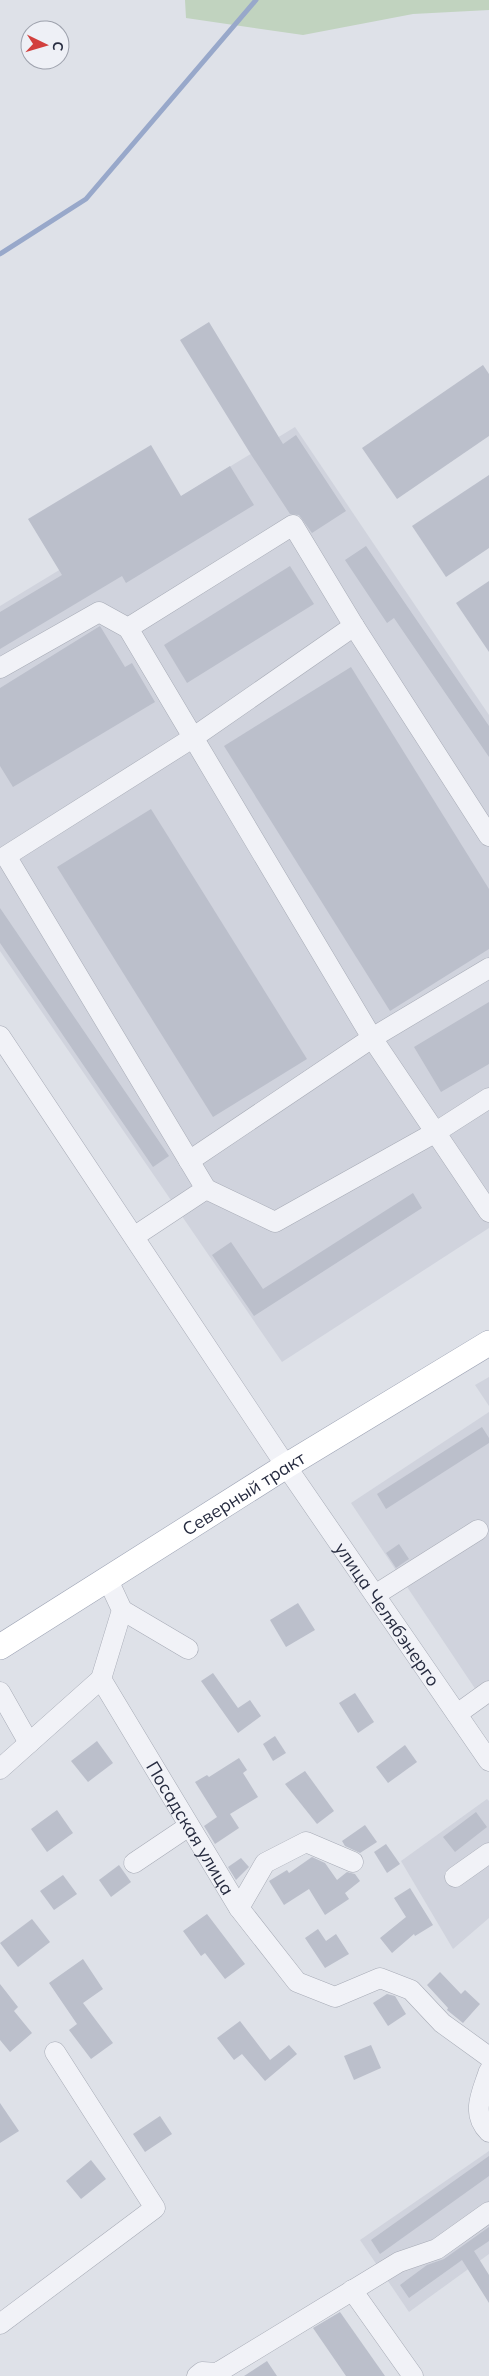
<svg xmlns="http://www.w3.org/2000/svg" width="489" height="2376" font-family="Mulish,sans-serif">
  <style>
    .built { fill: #d0d3dd }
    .green { fill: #c1d3bf }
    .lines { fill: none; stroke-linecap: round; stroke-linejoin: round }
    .stream { stroke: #98a8ca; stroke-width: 5 }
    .building { fill: #bbbfcb }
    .minor-casing { stroke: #a7abb6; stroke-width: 21 }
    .major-casing { stroke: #9da3b4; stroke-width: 26 }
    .minor { stroke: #f1f2f7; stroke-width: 20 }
    .major { stroke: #fff; stroke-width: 25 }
    .labels { text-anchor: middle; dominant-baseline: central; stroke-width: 4; stroke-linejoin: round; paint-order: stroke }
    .street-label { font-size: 18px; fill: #272c40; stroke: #eef0f6 }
  </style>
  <rect width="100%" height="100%" fill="#dee1e8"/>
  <!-- built -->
  <g class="built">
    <polygon points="295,427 489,715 489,1228 282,1362 0,951 0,606"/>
    <polygon points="489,1377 489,1406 475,1385"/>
    <polygon points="489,1412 489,1680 476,1690 351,1503"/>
    <polygon points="487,1799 489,1801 489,1918 453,1949 401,1861"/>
    <polygon points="489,2151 489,2254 409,2312 360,2240"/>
  </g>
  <!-- green -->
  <polygon class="green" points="185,0 489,0 489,10 413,14 303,35 186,18"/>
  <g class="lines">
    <!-- stream -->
    <polyline class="stream" points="0,254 86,199 256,0"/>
  </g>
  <!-- building -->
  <g class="building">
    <polygon points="209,322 283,444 296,435 346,511 312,533 299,515 290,514 250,453 180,340"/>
    <polygon points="483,365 489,374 489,436 397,499 362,448"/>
    <polygon points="151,445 181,496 230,466 254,505 126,583 122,576 0,649 0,612 62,575 28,519"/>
    <polygon points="489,475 489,548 446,577 412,526"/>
    <polygon points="366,546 489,726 489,757 394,618 387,623 345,560"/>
    <polygon points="290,566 314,604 187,683 164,645"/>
    <polygon points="489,581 489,652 456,603"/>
    <polygon points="100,626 125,667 132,663 155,702 13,787 0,766 0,688"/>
    <polygon points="351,667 489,889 489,949 390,1011 224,746"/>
    <polygon points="151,809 307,1059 213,1117 57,867"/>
    <polygon points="0,908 169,1156 153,1167 0,943"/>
    <polygon points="489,1002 489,1064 441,1092 414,1047"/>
    <polygon points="413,1193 422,1208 254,1316 212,1255 231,1242 263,1289"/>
    <polygon points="482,1427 489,1438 489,1443 386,1509 377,1494"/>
    <polygon points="399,1544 409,1559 396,1568 386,1553"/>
    <polygon points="298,1603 315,1630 286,1647 270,1620"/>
    <polygon points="213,1673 238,1708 250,1700 261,1716 238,1733 201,1681"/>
    <polygon points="355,1693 374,1722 358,1733 339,1703"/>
    <polygon points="275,1736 286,1753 273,1761 263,1744"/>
    <polygon points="97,1741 113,1763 88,1782 71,1761"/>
    <polygon points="405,1745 417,1762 388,1783 376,1767"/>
    <polygon points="239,1758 247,1770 243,1773 258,1797 230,1814 239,1828 215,1844 204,1826 217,1817 195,1782 207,1775 209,1777"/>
    <polygon points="305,1771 334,1811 317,1824 285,1784"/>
    <polygon points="57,1810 73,1833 47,1852 31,1829"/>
    <polygon points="476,1812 487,1827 455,1852 443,1837"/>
    <polygon points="365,1825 377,1842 360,1853 345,1846 342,1841"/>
    <polygon points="386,1844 400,1864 387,1873 374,1852"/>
    <polygon points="312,1857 325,1863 337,1880 347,1872 355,1874 360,1881 345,1893 349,1899 325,1915 309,1889 284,1905 269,1881 287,1870 289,1873"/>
    <polygon points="241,1858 249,1867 236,1880 228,1867"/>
    <polygon points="119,1865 131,1882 111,1897 99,1880"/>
    <polygon points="63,1875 77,1894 54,1910 40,1891"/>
    <polygon points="410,1888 433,1925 415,1936 414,1934 392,1953 380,1938 406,1917 394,1898"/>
    <polygon points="207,1914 245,1964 225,1979 205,1953 201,1956 183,1931"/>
    <polygon points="32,1919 50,1942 18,1967 0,1943"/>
    <polygon points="318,1929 326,1941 336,1934 349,1954 325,1968 305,1938"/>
    <polygon points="83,1959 103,1989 83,2003 113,2043 91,2059 69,2030 77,2024 49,1983"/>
    <polygon points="440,1972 461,1994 465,1990 480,2004 463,2023 447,2010 448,2008 427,1985"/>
    <polygon points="0,1984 18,2007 14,2011 32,2033 10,2052 0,2040"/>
    <polygon points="387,1994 395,1996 406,2014 388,2026 373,2003"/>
    <polygon points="240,2021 270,2060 289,2045 297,2054 265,2081 242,2054 234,2060 217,2038"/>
    <polygon points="371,2045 381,2068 354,2080 344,2056"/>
    <polygon points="0,2103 19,2131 0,2143"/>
    <polygon points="160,2116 172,2134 145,2152 133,2134"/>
    <polygon points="489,2156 489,2176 380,2254 371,2240"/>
    <polygon points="91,2160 106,2179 81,2199 66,2181"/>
    <polygon points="489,2227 489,2241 474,2251 489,2275 489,2303 462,2260 409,2298 400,2285 427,2265 444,2259"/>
    <polygon points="340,2312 385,2376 346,2376 313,2328"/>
    <polygon points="267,2361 277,2376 244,2376"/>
  </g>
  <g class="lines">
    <defs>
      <g id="minor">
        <polyline points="128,628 372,1038 489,1212"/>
        <polyline points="0,668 99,612 128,628 293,525 354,626 489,836"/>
        <path id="s1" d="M0,1036L286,1466L489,1761"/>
        <polyline points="189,1161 372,1038 489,968"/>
        <polyline points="206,1189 275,1222 436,1132 489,1098"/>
        <polyline points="135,1236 206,1189 6,856 194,737 354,626"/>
        <path id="s2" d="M108,1580L122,1610L101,1679L239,1908L297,1982L335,1997L380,1978L411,1990L442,2023L489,2057"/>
        <polyline points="375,1595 478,1530"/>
        <polyline points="122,1610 188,1649"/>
        <polyline points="0,1692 29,1743"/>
        <polyline points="457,1714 489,1691"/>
        <polyline points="0,1769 101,1679"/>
        <polyline points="134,1863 189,1826"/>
        <polyline points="455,1877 489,1853"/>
        <polyline points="239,1908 265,1863 306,1842 353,1862"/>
        <path d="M489,2071C482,2093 470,2113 489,2132"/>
        <polyline points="352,2290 413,2376"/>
        <polyline points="0,2324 155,2208 55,2052"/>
        <polyline points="197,2376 202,2372 217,2373 399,2262 437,2249 489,2212"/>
      </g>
      <g id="major">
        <path id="s3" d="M0,1647L286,1466L489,1343"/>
      </g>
    </defs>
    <!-- minor casing -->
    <use href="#minor" class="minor-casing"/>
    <!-- major casing -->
    <use href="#major" class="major-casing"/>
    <!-- minor -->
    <use href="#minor" class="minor"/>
    <!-- major -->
    <use href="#major" class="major"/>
  </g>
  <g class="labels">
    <!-- street labels -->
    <g class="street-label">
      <text stroke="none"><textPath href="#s3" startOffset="288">Северный тракт</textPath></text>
      <text stroke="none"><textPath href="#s1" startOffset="696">улица Челябэнерго</textPath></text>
      <text stroke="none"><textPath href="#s2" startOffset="279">Посадская улица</textPath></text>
    </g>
  </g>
  <!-- north arrow -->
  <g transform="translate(45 45) rotate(95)"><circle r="24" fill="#eef0f6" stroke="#9ea2ad"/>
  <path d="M0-4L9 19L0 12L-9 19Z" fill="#d2403e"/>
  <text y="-8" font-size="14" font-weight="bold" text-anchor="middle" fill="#272c40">С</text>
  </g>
</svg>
